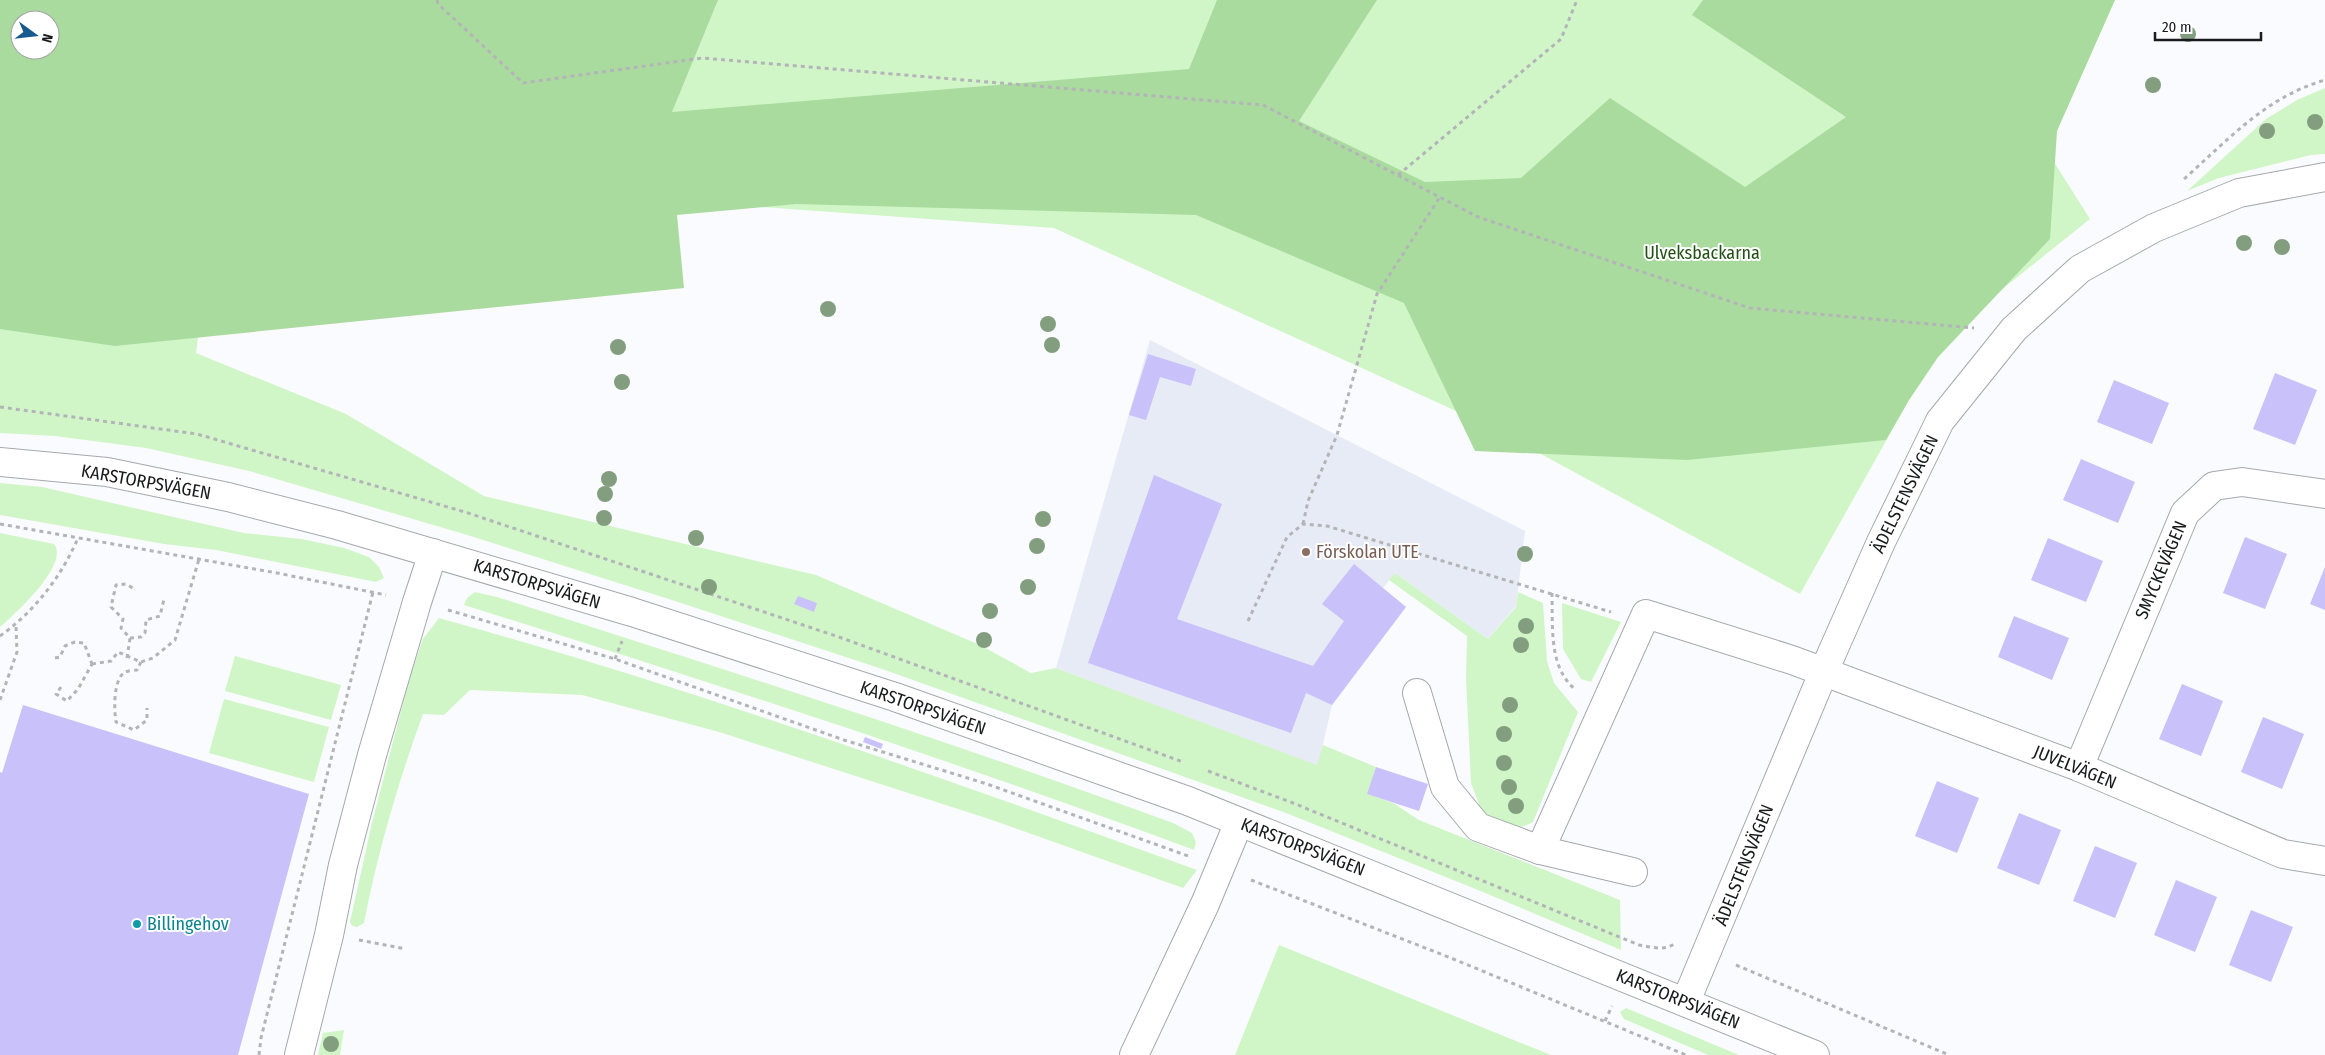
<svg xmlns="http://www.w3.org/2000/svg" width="2325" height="1055" font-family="'Fira Sans Condensed',sans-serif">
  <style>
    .built { fill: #e6ebf5 }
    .green { fill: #d0f6c7; fill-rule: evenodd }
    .forest { fill: #aadb9e; fill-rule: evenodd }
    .building { fill: #c9c1f9 }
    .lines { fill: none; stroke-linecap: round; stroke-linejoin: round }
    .minor-casing { stroke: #a6a8ad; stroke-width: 30 }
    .major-casing { stroke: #a6a8ad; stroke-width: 30 }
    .path { stroke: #b3b4b8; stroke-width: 3; stroke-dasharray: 4 4; stroke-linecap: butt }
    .minor { stroke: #fff; stroke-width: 28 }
    .major { stroke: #fff; stroke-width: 28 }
    .tree { fill: #839e7f }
    .education-dot { fill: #8d6e63; stroke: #fff; stroke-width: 2 }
    .culture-dot { fill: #0f9aa8; stroke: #fff; stroke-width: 2 }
    .labels { text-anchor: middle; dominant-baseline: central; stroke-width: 4; stroke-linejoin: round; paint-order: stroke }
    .park-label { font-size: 18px; fill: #225116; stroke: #fff }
    .street-label { font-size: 18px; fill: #191a1c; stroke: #fff }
    .education-label { font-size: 18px; fill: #785e54; stroke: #fff; text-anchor: start }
    .culture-label { font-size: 18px; fill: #0d838f; stroke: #fff; text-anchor: start }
  </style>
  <rect width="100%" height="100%" fill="#fafbff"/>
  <!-- built -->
  <polygon class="built" points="1150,340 1525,531 1516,606 1488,639 1395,573 1383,588 1406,607 1332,705 1318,766 1056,668"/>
  <!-- green -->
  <g class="green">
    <path d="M0,0H1984L2009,91L2090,219L2000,291L1938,357L1909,400L1800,594L1489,426L1054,228L719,204L201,313L196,353L346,414L484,496L816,575L980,645L1031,673L1056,668L1317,765L1323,745L1376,767L1368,794L1393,803L1419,820L1620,900L1621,950L1483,892L1286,813L882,669L678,602L464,534L249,471L146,448L55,436L0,433ZM20,20H50V50H20Z"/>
    <polygon points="2325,88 2325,154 2311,155 2219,178 2187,191 2266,119 2297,100"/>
    <polygon points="0,483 42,487 244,533 302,539 344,548 369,557 379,567 384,578 376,582 216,550 164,544 0,515"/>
    <path d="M0,533L54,544C70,564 15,614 0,627Z"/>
    <path d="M1395,573L1488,639L1516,607L1518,592L1543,603L1547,661L1554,683L1578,712L1533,822C1513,833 1502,825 1483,815L1471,783L1466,678L1467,636L1389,580Z"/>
    <path d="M475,592L497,597C724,669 950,741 1173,823L1192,833L1196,842L1194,850C953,760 709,682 464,605L467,598Z"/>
    <polygon points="1562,603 1621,622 1591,682 1581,679 1563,649"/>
    <path d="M439,618C695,689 946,779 1197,870L1183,888L989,819L719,732L582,695L470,690L444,715L423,714C398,783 378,851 364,923L357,927L352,926L350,922L372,823L410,676L423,639Z"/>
    <polygon points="235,656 341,685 331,720 225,691"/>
    <polygon points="224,699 329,727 314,782 209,753"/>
    <polygon points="1279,945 1551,1055 1235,1055"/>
    <polygon points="1626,1008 1739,1055 1708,1055 1624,1019 1620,1012"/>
    <polygon points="344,1030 340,1055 318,1055 323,1033"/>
  </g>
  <!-- forest -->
  <path class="forest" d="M0,0H718L672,112L1189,69L1217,0H1377L1299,121L1425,182L1521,178L1610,98L1745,187L1846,117L1692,15L1703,0H2115L2057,131L2050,239L1938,357L1909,400L1886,440L1687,460L1475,451L1404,303L1196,215L796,204L677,215L684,288L115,346L0,329ZM20,20H50V50H20Z"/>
  <!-- building -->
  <g class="building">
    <polygon points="1148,354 1196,369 1191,386 1160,377 1146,420 1129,415"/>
    <polygon points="2275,373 2317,390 2295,445 2253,429"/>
    <polygon points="2114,380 2169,403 2152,444 2097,422"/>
    <polygon points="2081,459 2135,482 2118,523 2063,500"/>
    <polygon points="1154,475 1222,504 1177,619 1313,666 1344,621 1322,604 1354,564 1406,607 1332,705 1306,693 1291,733 1088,663"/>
    <polygon points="2245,537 2287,554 2265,609 2223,593"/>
    <polygon points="2048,538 2103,561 2086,602 2031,580"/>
    <polygon points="2325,567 2325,610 2310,604"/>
    <polygon points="798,596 817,603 814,612 794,604"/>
    <polygon points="2014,616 2069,638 2052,680 1998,657"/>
    <polygon points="2182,684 2223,701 2201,756 2159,739"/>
    <polygon points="23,705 309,794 238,1055 0,1055 0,772 2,773"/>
    <polygon points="2263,717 2304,734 2282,789 2241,772"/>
    <polygon points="865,737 883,744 881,749 863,742"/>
    <polygon points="1376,767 1428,784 1419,811 1367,794"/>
    <polygon points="1937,781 1979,798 1957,853 1915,836"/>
    <polygon points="2019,813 2061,830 2039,885 1997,868"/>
    <polygon points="2095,846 2137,863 2115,918 2073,901"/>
    <polygon points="2176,880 2217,897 2195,952 2154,935"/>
    <polygon points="2251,910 2293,927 2271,982 2229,965"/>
  </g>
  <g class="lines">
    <defs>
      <g id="minor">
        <polyline points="1417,693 1445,787 1478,827 1540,850 1633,872"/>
        <polyline points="2079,767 2185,513 2214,486 2242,482 2325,494"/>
        <polyline points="1540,850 1646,614 1792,660 2079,767 2283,854 2325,861"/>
        <polyline points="1686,1001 1824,671 1881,542 1940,421 2014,329 2080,269 2154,228 2239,193 2325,177"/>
        <polyline points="299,1055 329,935 343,865 372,755 417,602 433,553"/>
        <polyline points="1134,1055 1205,904 1239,822"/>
      </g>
      <polyline id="major" points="0,462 107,472 228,497 337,525 632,612 895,697 1188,801 1815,1055"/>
    </defs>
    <!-- minor casing -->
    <use href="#minor" class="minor-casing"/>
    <!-- major casing -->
    <use href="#major" class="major-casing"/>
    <!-- path -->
    <g class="path">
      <polyline points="437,0 438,4 523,83 702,58 1263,105 1478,217 1750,308 1974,328"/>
      <polyline points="1398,175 1561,39 1577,0"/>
      <path d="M2184,179C2229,139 2266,97 2325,80"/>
      <polyline points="0,407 197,434 465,512 839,637 1183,762"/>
      <polyline points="0,524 277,573 386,595"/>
      <polyline points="1303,524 1308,501 1337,435 1377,294 1440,197"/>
      <path d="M1552,593C1553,625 1548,668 1576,690"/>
      <polyline points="448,610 615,659 844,740 987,784 1191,857"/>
      <polyline points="1248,621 1287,537 1303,524 1327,526 1611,612"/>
      <path d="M0,636C35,611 61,577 78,538"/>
      <polyline points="130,638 141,637 145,633 146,620 160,616 164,599"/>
      <polyline points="55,658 60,657 65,646 75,642 84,643 92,664"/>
      <polyline points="127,658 130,638 121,628 123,619 111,607 116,585 126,584 136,590"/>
      <polyline points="615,659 622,641"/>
      <path d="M141,662L137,670C134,670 128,671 125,672C113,679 114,710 116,722L134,730L147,720V708"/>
      <polyline points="92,664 111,661 118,652 141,662 153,658 175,640 199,559"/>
      <polyline points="61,687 56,694 67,701 78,689 92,664"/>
      <polyline points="0,700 17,652 16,625"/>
      <path d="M1208,771L1293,803L1639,945C1651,947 1664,951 1674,944"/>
      <polyline points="1251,880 1451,958 1686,1055"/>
      <polyline points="359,940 406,949"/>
      <polyline points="1736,965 1949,1055"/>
      <polyline points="1605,1021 1612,1006"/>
      <polyline points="259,1055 261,1038 373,592"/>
    </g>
    <!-- minor -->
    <use href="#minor" class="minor"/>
    <!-- major -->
    <use href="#major" class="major"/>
  </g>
  <!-- trees -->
  <g class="tree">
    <circle cx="2188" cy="34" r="8"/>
    <circle cx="2153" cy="85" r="8"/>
    <circle cx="2315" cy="122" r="8"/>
    <circle cx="2267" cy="131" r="8"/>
    <circle cx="2244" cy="243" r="8"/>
    <circle cx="2282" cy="247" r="8"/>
    <circle cx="828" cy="309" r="8"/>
    <circle cx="1048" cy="324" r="8"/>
    <circle cx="1052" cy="345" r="8"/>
    <circle cx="618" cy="347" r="8"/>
    <circle cx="622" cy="382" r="8"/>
    <circle cx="609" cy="479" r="8"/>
    <circle cx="605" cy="494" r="8"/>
    <circle cx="604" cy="518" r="8"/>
    <circle cx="1043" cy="519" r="8"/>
    <circle cx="696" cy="538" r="8"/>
    <circle cx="1037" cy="546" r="8"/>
    <circle cx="1525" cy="554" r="8"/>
    <circle cx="709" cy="587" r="8"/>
    <circle cx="1028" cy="587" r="8"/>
    <circle cx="990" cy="611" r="8"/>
    <circle cx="1526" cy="626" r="8"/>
    <circle cx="984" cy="640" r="8"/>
    <circle cx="1521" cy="645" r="8"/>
    <circle cx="1510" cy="705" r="8"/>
    <circle cx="1504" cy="734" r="8"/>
    <circle cx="1504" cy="763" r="8"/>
    <circle cx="1509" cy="787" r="8"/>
    <circle cx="1516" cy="806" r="8"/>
    <circle cx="331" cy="1044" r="8"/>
  </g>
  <!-- markers -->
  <circle class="education-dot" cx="1306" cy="552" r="5"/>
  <circle class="culture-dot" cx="137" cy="924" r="5"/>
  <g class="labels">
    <!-- park labels -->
    <g class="park-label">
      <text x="1702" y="253">Ulveksbackarna</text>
    </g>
    <!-- street labels -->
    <g class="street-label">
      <text transform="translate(146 482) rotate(10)">KARSTORPSVÄGEN</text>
      <text transform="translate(1905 494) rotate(-64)">ÄDELSTENSVÄGEN</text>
      <text transform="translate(2161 570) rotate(-67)">SMYCKEVÄGEN</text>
      <text transform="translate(537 584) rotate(17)">KARSTORPSVÄGEN</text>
      <text transform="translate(923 708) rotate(19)">KARSTORPSVÄGEN</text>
      <text transform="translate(2075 767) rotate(22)">JUVELVÄGEN</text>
      <text transform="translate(1303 847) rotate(21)">KARSTORPSVÄGEN</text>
      <text transform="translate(1744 865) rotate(-68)">ÄDELSTENSVÄGEN</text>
      <text transform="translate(1678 999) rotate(22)">KARSTORPSVÄGEN</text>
    </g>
    <!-- education labels -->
    <g class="education-label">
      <text x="1316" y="552">Förskolan UTE</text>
    </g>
    <!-- culture labels -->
    <g class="culture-label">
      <text x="147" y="924">Billingehov</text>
    </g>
  </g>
  <!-- north arrow -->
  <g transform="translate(35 35) rotate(105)"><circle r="24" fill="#ffffff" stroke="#a3a3a4"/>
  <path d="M0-4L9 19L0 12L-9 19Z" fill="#175a8f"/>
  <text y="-8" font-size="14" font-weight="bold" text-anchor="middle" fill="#191a1c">N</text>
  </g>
  <!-- scale -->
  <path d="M2155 32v8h106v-8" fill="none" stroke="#191a1c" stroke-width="2.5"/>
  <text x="2162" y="32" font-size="15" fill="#191a1c" stroke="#ffffff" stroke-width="4" paint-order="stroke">20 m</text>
</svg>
